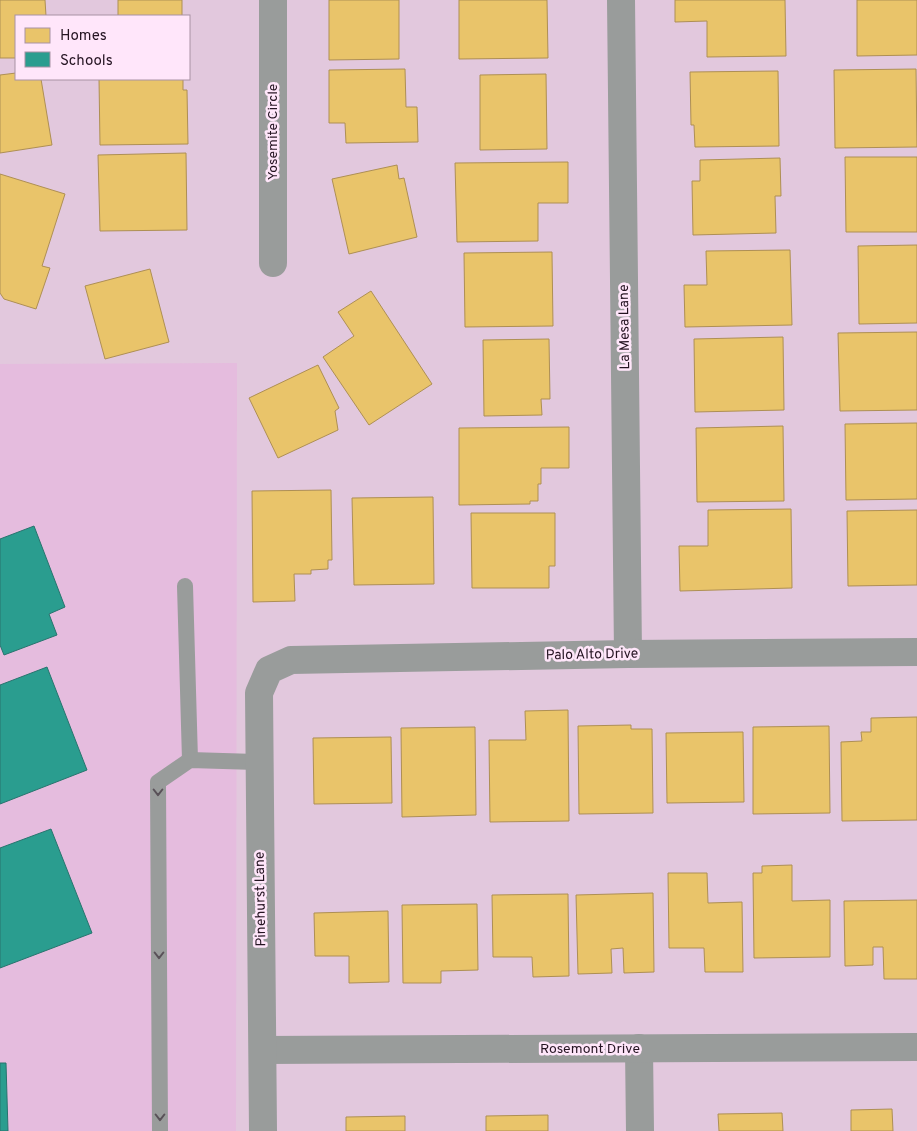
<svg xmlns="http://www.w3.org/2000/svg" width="917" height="1131" font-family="Overpass,sans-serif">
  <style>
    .built { fill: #e5bcde }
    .homes { fill: #e9c46a; stroke: #ae8f54 }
    .schools { fill: #2a9d8f; stroke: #28746e }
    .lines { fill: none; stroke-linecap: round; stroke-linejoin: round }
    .lane { stroke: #999c9b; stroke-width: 16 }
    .street { stroke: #999c9b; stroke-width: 28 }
    .oneway { stroke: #595158 }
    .labels { text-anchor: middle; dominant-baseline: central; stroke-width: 5; stroke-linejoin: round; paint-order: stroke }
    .street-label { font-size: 14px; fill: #251422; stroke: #ffe6fa }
  </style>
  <rect width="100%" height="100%" fill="#e2c8dd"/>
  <!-- built -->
  <polygon class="built" points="237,363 236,1131 0,1131 0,364"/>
  <!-- homes -->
  <g class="homes">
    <polygon points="0,0 45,0 46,16 16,16 16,58 0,58"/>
    <rect x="118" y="0" width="64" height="16"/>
    <polygon points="329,0 399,0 399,59 329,60"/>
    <polygon points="459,0 547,0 548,58 459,59"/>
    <polygon points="675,0 785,0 786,56 707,57 707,21 675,22"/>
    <polygon points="857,0 917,0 917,55 857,56"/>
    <polygon points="405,69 406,107 417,107 418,142 346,143 345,123 329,123 329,70"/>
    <polygon points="916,69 917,147 835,148 834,70"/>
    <polygon points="778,71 779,146 695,147 694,125 691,125 690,72"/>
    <polygon points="16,73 16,79 41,79 52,145 0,153 0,75"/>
    <polygon points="546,74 547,149 480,150 480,75"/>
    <polygon points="99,79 183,79 183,90 187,90 188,144 100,145"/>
    <polygon points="186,153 187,230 100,231 98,155"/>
    <polygon points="845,157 917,157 917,232 846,232"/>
    <polygon points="780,158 781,196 775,196 776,233 693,235 692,181 700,181 700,160"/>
    <polygon points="568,162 568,203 538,203 538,241 457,242 455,163"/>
    <polygon points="397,165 399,179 404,178 417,237 349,254 332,179"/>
    <polygon points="0,174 65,194 42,266 50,268 36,309 4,299 0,293"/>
    <polygon points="917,245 917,323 859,324 858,246"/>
    <polygon points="790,250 792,325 685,327 684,285 707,285 706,251"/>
    <polygon points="552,252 553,326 465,327 464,253"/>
    <polygon points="150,269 169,342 105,359 85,286"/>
    <polygon points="371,291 432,384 369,425 323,357 354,336 338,312"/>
    <polygon points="917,332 917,410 840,411 838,333"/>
    <polygon points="783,337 784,410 695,412 694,339"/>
    <polygon points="549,339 550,399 541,399 542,415 484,416 483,340"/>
    <polygon points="318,365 339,408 335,411 338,430 278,458 249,398"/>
    <polygon points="917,423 917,499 846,500 845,424"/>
    <polygon points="783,426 784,501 697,502 696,428"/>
    <polygon points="569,427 569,468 541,468 541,484 538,484 538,501 530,501 530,504 459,505 459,428"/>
    <polygon points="331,490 332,560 328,560 328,569 311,570 311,574 294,574 295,601 253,602 252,491"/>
    <polygon points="433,497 434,584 354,585 352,498"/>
    <polygon points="791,509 792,588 680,591 679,546 708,546 708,510"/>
    <polygon points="917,510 917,585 848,586 847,511"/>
    <polygon points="471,513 555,513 555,566 549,566 549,588 472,588"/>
    <polygon points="568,710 569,821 490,822 489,740 526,740 525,711"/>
    <polygon points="917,717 917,820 842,821 841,742 862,741 861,732 871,732 871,718"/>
    <polygon points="631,725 631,729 652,729 653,813 579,814 578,726"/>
    <polygon points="829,726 830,813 753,814 753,727"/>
    <polygon points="475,727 476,815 402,817 401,728"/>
    <polygon points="743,732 744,802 667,803 666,733"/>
    <polygon points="391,737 392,803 314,804 313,738"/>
    <polygon points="792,865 792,901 830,900 830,957 754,958 753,873 762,873 762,866"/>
    <polygon points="668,873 707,873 708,903 742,902 743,972 705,972 704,948 669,948"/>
    <polygon points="653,893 654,972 624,973 623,948 611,949 612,973 578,974 576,895"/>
    <polygon points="568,894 569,976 533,977 532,957 493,957 492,895"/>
    <polygon points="917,900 917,979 884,979 883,947 873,947 873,965 845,966 844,901"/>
    <polygon points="477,904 478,970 441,971 441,983 403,983 402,905"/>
    <polygon points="388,911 389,982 349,983 349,956 315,956 314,913"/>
    <polygon points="892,1109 893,1131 851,1131 851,1110"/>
    <polygon points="782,1113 783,1131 719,1131 718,1114"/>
    <polygon points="548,1115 548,1131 486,1131 486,1116"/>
    <polygon points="405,1116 405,1131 346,1131 346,1117"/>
  </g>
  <!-- schools -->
  <g class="schools">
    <polygon points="34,526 65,607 49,614 57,635 4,655 0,645 0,539"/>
    <polygon points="47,667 87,770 0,804 0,685"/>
    <polygon points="51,829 92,933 0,968 0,848"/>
    <polygon points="0,1063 6,1063 8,1131 0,1131"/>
  </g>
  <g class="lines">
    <!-- lane -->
    <g class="lane">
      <polyline points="185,586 190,760"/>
      <polyline points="160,1131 158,782 190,760 260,762"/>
    </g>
    <!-- street -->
    <g class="street">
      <polyline points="273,0 273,263"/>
      <polyline points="621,0 628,654"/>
      <polyline points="639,1048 640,1131"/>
      <polyline points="264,1050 917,1047"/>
      <polyline points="263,1131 259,693 269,670 291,660 628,654 917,652"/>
    </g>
  </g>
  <!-- one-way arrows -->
  <defs><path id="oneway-chevron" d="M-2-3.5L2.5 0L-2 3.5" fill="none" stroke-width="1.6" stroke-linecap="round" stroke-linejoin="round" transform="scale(1.25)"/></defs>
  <g class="oneway">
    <use href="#oneway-chevron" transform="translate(158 792) rotate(90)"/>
    <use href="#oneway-chevron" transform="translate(159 955) rotate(90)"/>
    <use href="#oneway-chevron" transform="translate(160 1117) rotate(90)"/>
  </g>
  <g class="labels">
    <!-- street labels -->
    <g class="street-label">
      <text transform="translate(273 132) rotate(-90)">Yosemite Circle</text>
      <text transform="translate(625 327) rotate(-91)">La Mesa Lane</text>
      <text transform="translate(592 655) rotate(-1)">Palo Alto Drive</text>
      <text transform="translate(261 899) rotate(-91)">Pinehurst Lane</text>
      <text x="590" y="1049">Rosemont Drive</text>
    </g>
  </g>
  <!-- legend -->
  <rect x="15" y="15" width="175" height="65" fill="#ffe6fa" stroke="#a892a4"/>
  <rect x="25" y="28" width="25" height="15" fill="#e9c46a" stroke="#a892a4"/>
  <text x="60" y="40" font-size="15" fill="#251422">Homes</text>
  <rect x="25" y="52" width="25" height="15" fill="#2a9d8f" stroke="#a892a4"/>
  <text x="60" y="65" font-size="15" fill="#251422">Schools</text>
</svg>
